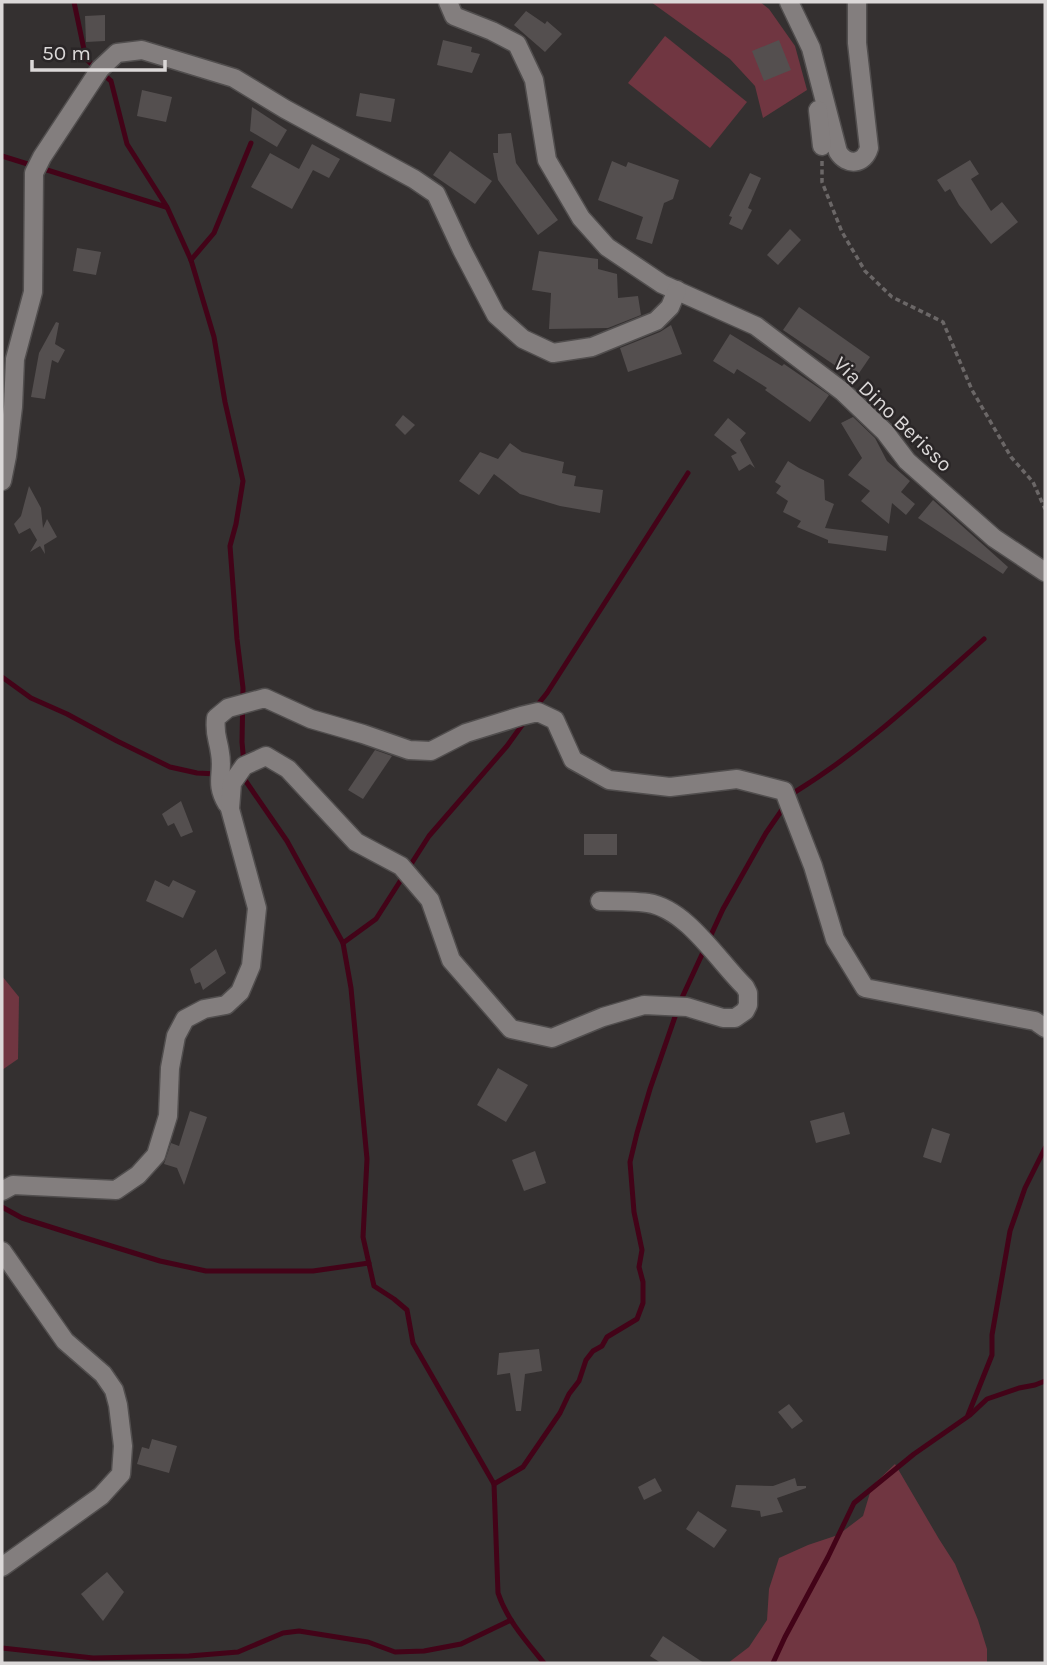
<svg xmlns="http://www.w3.org/2000/svg" width="1047" height="1665" font-family="Karla,sans-serif">
  <style>
    .green { fill: #703641 }
    .lines { fill: none; stroke-linecap: round; stroke-linejoin: round }
    .stream { stroke: #430318; stroke-width: 5 }
    .building { fill: #544f4f }
    .minor-casing { stroke: #514e4e; stroke-width: 21 }
    .path { stroke: #6b6767; stroke-width: 3.5; stroke-dasharray: 5 3.5; stroke-linecap: butt }
    .minor { stroke: #837e7e; stroke-width: 18 }
    .labels { text-anchor: middle; dominant-baseline: central; stroke-width: 5; stroke-linejoin: round; paint-order: stroke }
    .street-label { font-size: 21px; fill: #dbd8d8; stroke: #2a2627 }
  </style>
  <rect width="100%" height="100%" fill="#343030"/>
  <!-- green -->
  <g class="green">
    <polygon points="651,2 760,2 769,9 795,46 807,90 763,118 755,86 730,59"/>
    <polygon points="665,36 747,102 710,148 628,83"/>
    <polygon points="2,976 19,997 18,1059 2,1070"/>
    <polygon points="895,1464 939,1539 955,1564 978,1620 987,1649 987,1663 728,1663 749,1647 767,1620 769,1589 779,1558 808,1545 838,1535 863,1516 872,1486"/>
  </g>
  <g class="lines">
    <!-- stream -->
    <g class="stream">
      <polyline points="74,2 86,59 111,81 127,144 167,207 191,260 214,337 225,402 243,481 236,524 230,546 237,639 243,688 242,742 244,764"/>
      <polyline points="2,156 166,207"/>
      <polyline points="191,260 214,233 251,143"/>
      <polyline points="2,677 31,698 67,714 117,741 170,767 197,773 217,774"/>
      <polyline points="535,708 547,693 688,473"/>
      <path d="M245,774V780L287,841L343,943L351,988L367,1159L363,1237L374,1286L394,1299L407,1310L413,1343L494,1484L498,1593C507,1620 526,1641 544,1663"/>
      <path d="M792,796L795,792C865,749 923,693 984,639"/>
      <polyline points="343,943 376,919 429,836 507,746 525,721"/>
      <polyline points="680,1002 723,909 766,833 786,804"/>
      <polyline points="2,1207 22,1218 79,1236 160,1261 206,1271 313,1271 369,1263"/>
      <polyline points="968,1415 992,1355 992,1335 1010,1231 1025,1188 1045,1148"/>
      <polyline points="494,1484 523,1467 560,1413 569,1394 579,1381 586,1360 593,1351 602,1346 607,1337 637,1319 643,1303 643,1282 639,1267 642,1250 634,1212 630,1162 637,1133 650,1089 677,1011"/>
      <polyline points="2,1648 93,1658 189,1656 238,1652 283,1633 299,1631 368,1642 395,1652 424,1651 461,1644 511,1620"/>
      <polyline points="773,1663 785,1637 828,1557 854,1503 914,1454 970,1415 987,1399 1019,1388 1035,1385 1045,1381"/>
    </g>
  </g>
  <!-- building -->
  <g class="building">
    <polygon points="526,11 545,24 547,21 562,34 545,52 514,25"/>
    <polygon points="105,15 105,41 86,42 85,16"/>
    <polygon points="443,40 472,47 471,52 480,54 472,73 437,65"/>
    <polygon points="779,40 791,70 764,81 752,51"/>
    <polygon points="142,90 172,97 166,122 137,116"/>
    <polygon points="360,93 395,99 391,122 356,116"/>
    <polygon points="252,107 287,130 277,147 250,131"/>
    <polygon points="511,133 516,163 558,220 538,235 498,180 493,153 498,153 498,134"/>
    <polygon points="312,144 340,159 329,178 313,170 292,209 251,187 270,153 299,169"/>
    <polygon points="450,151 492,181 475,204 433,175"/>
    <polygon points="970,160 979,174 971,179 991,211 1002,202 1018,222 991,244 959,205 950,189 945,192 937,180"/>
    <polygon points="612,161 626,167 628,162 679,180 673,199 664,203 652,244 636,239 643,217 598,200"/>
    <polygon points="750,173 761,178 748,208 752,210 742,230 729,224 732,217 729,216"/>
    <polygon points="790,229 801,240 778,265 767,255"/>
    <polygon points="77,248 101,252 96,275 73,271"/>
    <polygon points="539,251 598,259 598,269 617,274 618,298 638,296 641,315 608,328 549,329 551,293 532,290"/>
    <polygon points="799,307 870,357 855,379 783,330"/>
    <polygon points="56,322 59,323 55,344 65,350 58,363 52,360 45,399 31,397 39,353"/>
    <polygon points="671,325 682,354 628,372 620,348 660,332"/>
    <polygon points="730,334 782,366 784,364 829,395 810,422 765,390 767,388 737,369 734,374 713,361"/>
    <polygon points="403,415 415,425 405,435 395,425"/>
    <polygon points="853,417 875,438 887,461 910,481 901,492 915,504 906,515 892,503 889,524 861,501 870,491 848,475 862,458 841,423"/>
    <polygon points="728,418 746,433 740,440 755,468 750,464 739,471 731,456 737,453 714,435"/>
    <polygon points="510,443 522,452 564,462 562,473 576,476 574,486 603,490 600,513 560,506 520,494 494,474 479,495 459,481 480,452 498,459"/>
    <polygon points="788,461 799,468 824,480 825,500 834,504 825,528 888,536 886,551 828,543 828,540 797,527 801,521 783,512 788,501 776,493 781,486 775,482"/>
    <polygon points="29,486 41,508 43,528 47,519 57,537 44,545 45,554 40,546 30,552 37,540 30,528 19,534 14,524 21,516"/>
    <polygon points="933,500 1008,567 1003,574 918,518"/>
    <polygon points="375,750 392,756 363,799 348,790"/>
    <polygon points="181,801 193,832 181,837 174,823 168,826 162,814"/>
    <rect x="584" y="834" width="33" height="21"/>
    <polygon points="155,880 169,887 173,880 196,891 183,918 146,901"/>
    <polygon points="216,949 226,973 203,990 200,982 195,984 190,969"/>
    <polygon points="498,1068 528,1085 506,1122 477,1105"/>
    <polygon points="190,1111 207,1117 184,1185 177,1168 164,1164 171,1143 179,1146"/>
    <polygon points="844,1112 850,1134 816,1143 810,1121"/>
    <polygon points="932,1128 950,1134 941,1163 923,1157"/>
    <polygon points="535,1151 546,1183 524,1191 512,1160"/>
    <polygon points="539,1349 542,1371 525,1374 521,1411 516,1411 510,1373 497,1375 499,1353"/>
    <polygon points="789,1404 803,1421 792,1429 778,1412"/>
    <polygon points="152,1439 177,1446 169,1473 137,1464 142,1447 149,1449"/>
    <polygon points="655,1478 662,1491 644,1500 638,1487"/>
    <polygon points="795,1478 797,1486 806,1486 806,1488 777,1498 783,1512 761,1517 760,1511 731,1507 736,1485 773,1486"/>
    <polygon points="698,1511 727,1530 714,1548 686,1529"/>
    <polygon points="107,1572 124,1592 103,1621 81,1594"/>
    <polygon points="663,1636 704,1663 661,1663 650,1656"/>
  </g>
  <g class="lines">
    <defs>
      <g id="minor">
        <polyline points="448,2 454,16 492,31 517,44 534,80 547,160 581,218 607,247 662,284 756,326 842,391 885,432 907,461 994,538 1045,572"/>
        <path d="M789,2L811,48L838,152C847,166 864,165 869,148L857,43V2"/>
        <polyline points="818,110 822,146"/>
        <polyline points="2,481 7,456 13,407 15,359 33,292 34,173 42,157 100,69 117,53 142,50 234,78 285,109 414,179 436,194 462,250 496,315 523,339 553,353 592,347 656,321 670,307 677,290"/>
        <path d="M227,804C214,782 224,774 220,753C218,738 214,735 216,718L228,708L265,698L311,719L363,734L409,750L431,751L466,733L521,716L538,712L555,720L573,760L609,780L670,787L737,779L784,791L813,866L835,939L865,988L1035,1021L1045,1028"/>
        <path d="M2,1191L13,1185L116,1190L138,1175L156,1155L168,1116L170,1068L176,1036L185,1019L204,1009L226,1005L240,992L251,966L257,908L230,809L232,783L244,766L266,756L288,769L356,842L401,866L430,900L451,960L511,1029L552,1038L603,1017L644,1005L687,1007L723,1018H735L745,1011L748,1005V993L745,987C719,962 687,909 648,903C633,901 616,901 600,901"/>
        <polyline points="2,1251 65,1341 103,1374 114,1390 118,1405 123,1446 121,1474 101,1496 2,1567"/>
      </g>
    </defs>
    <!-- minor casing -->
    <use href="#minor" class="minor-casing"/>
    <!-- path -->
    <polyline class="path" points="822,161 822,182 842,232 865,271 892,297 943,322 972,390 1011,457 1033,482 1045,509"/>
    <!-- minor -->
    <use href="#minor" class="minor"/>
  </g>
  <g class="labels">
    <!-- street labels -->
    <g class="street-label">
      <text transform="translate(893 414) rotate(44)">Via Dino Berisso</text>
    </g>
  </g>
  <!-- border -->
  <rect width="1047" height="1665" fill="none" stroke="#dbd8d8" stroke-width="7"/>
  <!-- scale -->
  <path d="M32 60v10h133v-10" fill="none" stroke="#dbd8d8" stroke-width="3.5"/>
  <text x="42" y="60" font-size="21" fill="#dbd8d8" stroke="#2a2627" stroke-width="5" paint-order="stroke">50 m</text>
</svg>
